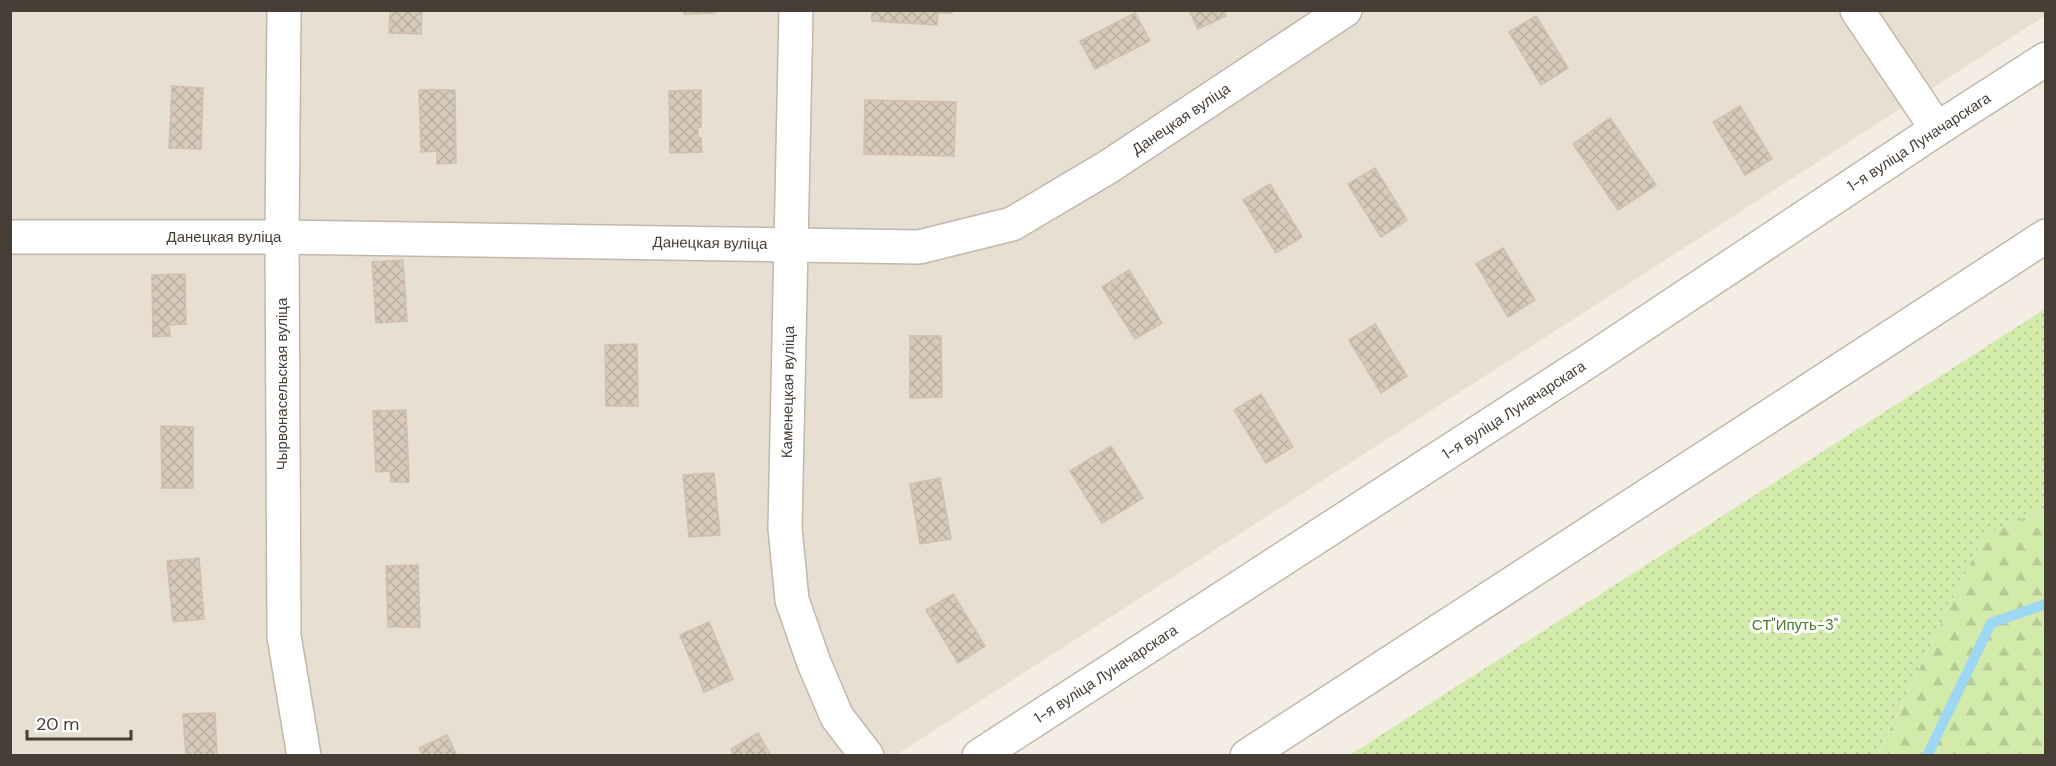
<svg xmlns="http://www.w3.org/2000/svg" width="2056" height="766" font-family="'DM Sans',sans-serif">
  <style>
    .residential { fill: #e7dfd2 }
    .forest { fill: url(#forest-firs) }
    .garden { fill: url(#garden-dots) }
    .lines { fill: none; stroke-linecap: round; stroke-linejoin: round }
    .stream { stroke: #9cd7f4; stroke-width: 10 }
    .building { fill: url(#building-cross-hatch); stroke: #d1bfac; stroke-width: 1.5 }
    .minor-casing { stroke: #c2b7a9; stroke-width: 36 }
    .minor { stroke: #fff; stroke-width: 33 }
    .labels { text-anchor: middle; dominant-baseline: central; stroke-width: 6; stroke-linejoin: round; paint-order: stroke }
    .street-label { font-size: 15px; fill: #463d34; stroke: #fff }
    .park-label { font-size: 15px; fill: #4b7a24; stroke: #fff }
  </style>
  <defs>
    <pattern id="forest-firs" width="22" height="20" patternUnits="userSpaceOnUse" patternTransform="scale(1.5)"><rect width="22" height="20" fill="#d2eaaa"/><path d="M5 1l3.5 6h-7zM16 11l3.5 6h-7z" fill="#b6ca93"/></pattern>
    <pattern id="garden-dots" width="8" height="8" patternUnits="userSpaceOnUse" patternTransform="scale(1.5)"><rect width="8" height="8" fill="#d2eaaa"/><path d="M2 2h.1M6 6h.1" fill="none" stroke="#b6ca93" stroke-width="1.8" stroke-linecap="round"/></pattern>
    <pattern id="building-cross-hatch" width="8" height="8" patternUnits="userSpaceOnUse" patternTransform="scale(1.5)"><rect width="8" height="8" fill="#d8cbbc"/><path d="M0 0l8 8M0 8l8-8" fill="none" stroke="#bbafa2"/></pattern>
  </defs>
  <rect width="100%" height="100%" fill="#f3ede4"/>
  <!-- residential -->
  <polygon class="residential" points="2045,10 2046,15 896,755 11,756 10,11"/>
  <!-- forest -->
  <polygon class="forest" points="2045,509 2045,755 1877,756 1984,535"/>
  <!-- garden -->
  <polygon class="garden" points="2045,309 2045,509 1984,535 1877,755 1350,755"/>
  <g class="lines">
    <!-- stream -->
    <polyline class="stream" points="1927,756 1991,623 2046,604"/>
  </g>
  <!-- building -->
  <g class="building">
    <polygon points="390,10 422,10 421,34 389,33"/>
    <polygon points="684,10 715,10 715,13 684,14"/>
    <polygon points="872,10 952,10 952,13 938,13 937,25 872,21"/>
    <polygon points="1189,10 1223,10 1226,16 1198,29"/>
    <polygon points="1135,13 1150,41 1095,69 1080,41"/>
    <polygon points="1536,16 1568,68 1541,85 1509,32"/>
    <polygon points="172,86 203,88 201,149 169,148"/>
    <polygon points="419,90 455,90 456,163 437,164 437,151 421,152"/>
    <polygon points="701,90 701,127 698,127 698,138 701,138 702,152 670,153 669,91"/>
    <polygon points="865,100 956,102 954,156 864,154"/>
    <polygon points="1740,106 1772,159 1745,175 1713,122"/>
    <polygon points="1610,118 1656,185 1618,210 1573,144"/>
    <polygon points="1375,168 1407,220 1381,237 1348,184"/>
    <polygon points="1270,184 1302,237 1276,253 1243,200"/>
    <polygon points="1503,248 1535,300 1508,317 1476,264"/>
    <polygon points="403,260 407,321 376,323 372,262"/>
    <polygon points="1129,270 1162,323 1135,339 1102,287"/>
    <polygon points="185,274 186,324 169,325 170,336 153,337 152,275"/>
    <polygon points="1375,324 1407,376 1381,393 1349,340"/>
    <polygon points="910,336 941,336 942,397 910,398"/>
    <polygon points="637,344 638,406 606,406 605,345"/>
    <polygon points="1261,394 1293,447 1266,463 1234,410"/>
    <polygon points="406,410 409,482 391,482 390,471 376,472 373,411"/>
    <polygon points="161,426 193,427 193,488 162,488"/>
    <polygon points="1111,446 1143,498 1102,523 1070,471"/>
    <polygon points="714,473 720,535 689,537 683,475"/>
    <polygon points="940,478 951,539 920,544 910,484"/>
    <polygon points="199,558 204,619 173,622 167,561"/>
    <polygon points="418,565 420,627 388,627 386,566"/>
    <polygon points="953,594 985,646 958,663 926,610"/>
    <polygon points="709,622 733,679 704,692 680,635"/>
    <polygon points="215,713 217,756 186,756 183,714"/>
    <polygon points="758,733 771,756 734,756 731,749"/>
    <polygon points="447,735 457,756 423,756 419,748"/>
  </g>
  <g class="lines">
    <defs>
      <g id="minor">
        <polyline points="284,10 282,237 284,636 304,756"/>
        <polyline points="796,10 785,528 792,600 814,663 837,717 867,756"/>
        <polyline points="1857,10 1937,129"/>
        <polyline points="10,237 282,237 919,247 1012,224 1108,167 1345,10"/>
        <polyline points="979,756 1590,360 1937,129 2046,59"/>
        <polyline points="1247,756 2046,236"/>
      </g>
    </defs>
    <!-- minor casing -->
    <use href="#minor" class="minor-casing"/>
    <!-- minor -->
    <use href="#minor" class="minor"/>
  </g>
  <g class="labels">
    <!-- street labels -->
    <g class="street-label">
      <text transform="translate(1181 119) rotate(-34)">Данецкая вуліца</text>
      <text transform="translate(1919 142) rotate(-33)">1-я вуліца Луначарскага</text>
      <text x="224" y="237">Данецкая вуліца</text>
      <text transform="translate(710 243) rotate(1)">Данецкая вуліца</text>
      <text transform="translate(282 384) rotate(-90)">Чырвонасельская вуліца</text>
      <text transform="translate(788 392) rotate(-89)">Каменецкая вуліца</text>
      <text transform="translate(1514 410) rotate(-33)">1-я вуліца Луначарскага</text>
      <text transform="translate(1106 674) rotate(-33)">1-я вуліца Луначарскага</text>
    </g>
    <!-- park labels -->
    <g class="park-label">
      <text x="1795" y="625">СТ"Ипуть-3"</text>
    </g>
  </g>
  <!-- border -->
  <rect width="2056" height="766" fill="none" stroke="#463d34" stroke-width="24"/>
  <!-- scale -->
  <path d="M27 730v9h104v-9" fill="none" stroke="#463d34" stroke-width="3"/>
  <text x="36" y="730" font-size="18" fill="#463d34" stroke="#ffffff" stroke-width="4.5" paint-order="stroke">20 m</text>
</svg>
